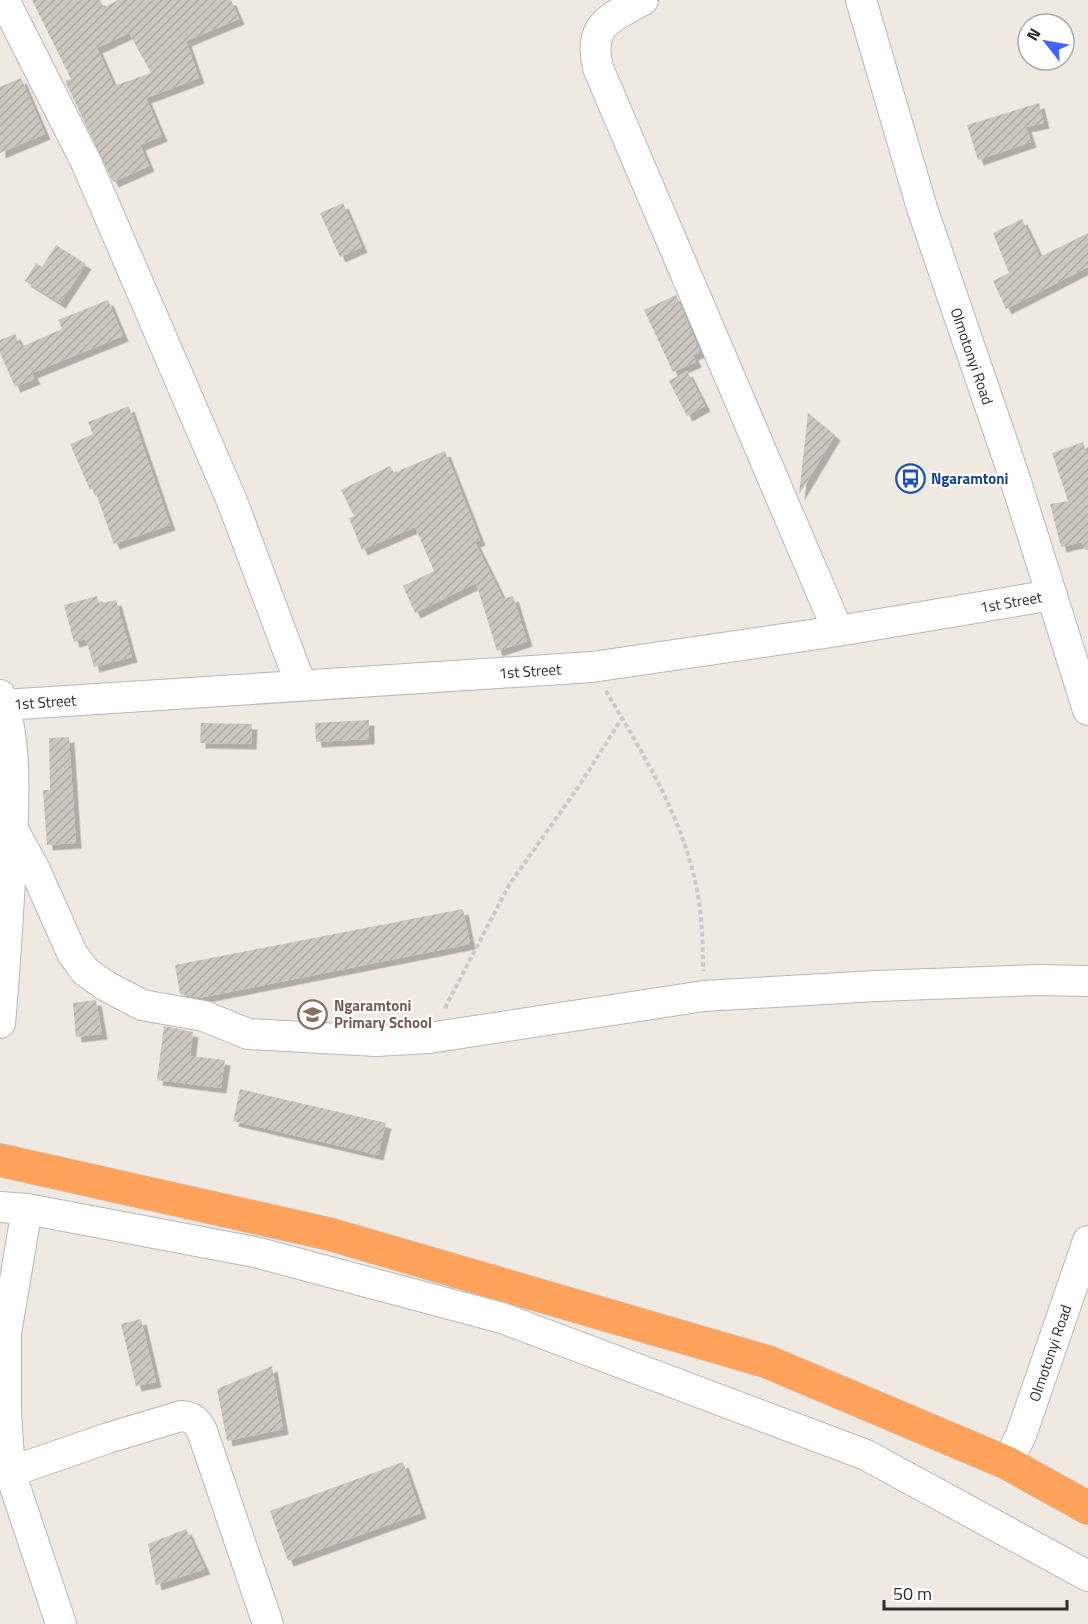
<svg xmlns="http://www.w3.org/2000/svg" width="1088" height="1624" font-family="'Titillium Web',sans-serif">
  <style>
    .building { fill: url(#building-hatch); fill-rule: evenodd; filter: url(#shadow) }
    .lines { fill: none; stroke-linecap: round; stroke-linejoin: round }
    .minor-casing { stroke: #b4b7c1; stroke-width: 32 }
    .highway-casing { stroke: #c9c9c9; stroke-width: 34 }
    .path { stroke: #c9c9c9; stroke-width: 4; stroke-dasharray: 4.5 3; stroke-linecap: butt }
    .minor { stroke: #fff; stroke-width: 30 }
    .highway { stroke: #ffa35c; stroke-width: 33 }
    .labels { text-anchor: middle; dominant-baseline: central; stroke-width: 4.5; stroke-linejoin: round; paint-order: stroke }
    .street-label { font-size: 15px; fill: #2e2e2e; stroke: #fff }
    .transit-label { font-size: 15px; font-weight: bold; fill: #164399; stroke: #fff; text-anchor: start }
    .education-label { font-size: 15px; font-weight: bold; fill: #785e54; stroke: #fff; text-anchor: start }
  </style>
  <defs>
    <pattern id="building-hatch" width="6" height="6" patternUnits="userSpaceOnUse" patternTransform="scale(1.5)"><rect width="6" height="6" fill="#cbc7bf"/><path d="M-1 1l2-2M0 6l6-6M5 7l2-2" fill="none" stroke="#afaba4"/></pattern>
    <filter id="shadow"><feDropShadow dx="5.5" dy="5.5" stdDeviation="0" flood-color="#0004"/></filter>
  </defs>
  <rect width="100%" height="100%" fill="#efe9e1"/>
  <!-- building -->
  <g class="building">
    <path d="M32,0H100L104,8L118,0H231L239,19L186,41L199,78L146,98L162,136L140,145L149,166L113,182L65,81L71,79ZM129,33L151,73L114,86L97,48Z"/>
    <polygon points="21,78 45,134 0,153 0,87"/>
    <polygon points="1039,103 1044,123 1026,127 1031,142 978,160 967,125"/>
    <polygon points="343,203 362,247 340,257 320,213"/>
    <polygon points="1022,219 1040,257 1088,233 1088,267 1006,309 993,281 1009,273 993,233"/>
    <polygon points="56,245 86,264 60,303 25,281 36,263 42,267"/>
    <polygon points="676,295 700,352 693,355 696,362 673,372 644,310"/>
    <polygon points="108,300 123,336 32,373 35,379 15,387 0,353 0,340 15,334 21,347 62,329 58,320"/>
    <polygon points="687,371 705,406 687,416 669,381"/>
    <polygon points="129,406 170,525 114,544 94,488 90,490 70,444 93,434 88,422"/>
    <polygon points="808,413 835,435 799,495"/>
    <polygon points="1083,442 1088,457 1088,550 1085,550 1082,542 1061,547 1050,504 1068,501 1052,453"/>
    <polygon points="445,451 480,540 475,542 503,599 513,596 527,641 497,651 476,583 415,613 403,586 434,571 415,527 362,550 349,518 354,516 341,490 390,466 394,473"/>
    <polygon points="97,596 99,604 116,600 132,657 94,667 86,639 74,642 64,605"/>
    <polygon points="369,720 369,739 316,742 315,723"/>
    <polygon points="201,723 252,724 251,744 200,743"/>
    <polygon points="69,737 76,843 47,845 43,790 50,790 49,738"/>
    <polygon points="463,909 470,944 199,998 180,994 175,965"/>
    <polygon points="96,1000 102,1034 76,1037 73,1003"/>
    <polygon points="164,1026 193,1032 190,1056 225,1060 221,1088 157,1080"/>
    <polygon points="240,1089 386,1123 378,1155 233,1121"/>
    <polygon points="141,1319 156,1382 136,1386 121,1324"/>
    <polygon points="272,1366 283,1429 227,1441 217,1389"/>
    <polygon points="403,1462 421,1513 288,1561 270,1511"/>
    <polygon points="186,1529 205,1569 156,1585 148,1544"/>
  </g>
  <g class="lines">
    <defs>
      <g id="minor">
        <polyline points="4,0 86,162 232,501 301,685"/>
        <path d="M643,0C609,19 588,24 598,68L838,631"/>
        <polyline points="861,0 922,208 1014,476 1088,710"/>
        <path d="M0,695C19,740 13,814 11,863C8,916 5,970 0,1023"/>
        <polyline points="4,705 592,667 838,631 1052,595"/>
        <polyline points="12,828 35,870 72,953 85,971 106,986 142,1005 204,1016 248,1034 376,1041 429,1038 704,996 876,986 1038,980 1088,981"/>
        <polyline points="0,1207 27,1209 255,1252 502,1318 866,1455 1088,1576"/>
        <polyline points="27,1209 6,1333 6,1413 10,1472 61,1624"/>
        <polyline points="1007,1463 1021,1435 1088,1241"/>
        <path d="M10,1472L108,1438L181,1416C193,1417 197,1421 202,1431L268,1624"/>
      </g>
      <polyline id="highway" points="0,1160 329,1234 768,1362 1007,1463 1088,1508"/>
    </defs>
    <!-- minor casing -->
    <use href="#minor" class="minor-casing"/>
    <!-- highway casing -->
    <use href="#highway" class="highway-casing"/>
    <!-- path -->
    <g class="path">
      <path d="M606,691C642,752 681,814 696,885C702,914 703,942 703,971"/>
      <polyline points="445,1008 509,885 579,786 622,718"/>
    </g>
    <!-- minor -->
    <use href="#minor" class="minor"/>
    <!-- highway -->
    <use href="#highway" class="highway"/>
  </g>
  <!-- icons -->
  <defs>
    <symbol id="bus-ring" viewBox="-11 -11 22 22"><circle r="9.5" fill="#fff" stroke="#1a4fb4" stroke-width="1.5"/><path d="M-5-6H5V4H4V6H2V4H-2V6H-4V4H-5ZM-3.5-4V0h7V-4ZM-3.5 1.2v1.5H-2V1.2ZM2 1.2v1.5H3.5V1.2Z" fill="#1a4fb4"/></symbol>
    <symbol id="school-ring" viewBox="-11 -11 22 22"><circle r="9.5" fill="#fff" stroke="#8d6e63" stroke-width="1.5"/><path d="M0-5L7-2L0 1L-7-2ZM-4 1L0 2.5L4 1V4Q0 6-4 4Z" fill="#8d6e63"/></symbol>
  </defs>
  <g fill-rule="evenodd">
    <use href="#bus-ring" x="894" y="462" width="33" height="33"/>
    <use href="#school-ring" x="296" y="998" width="33" height="33"/>
  </g>
  <g class="labels">
    <!-- street labels -->
    <g class="street-label">
      <text transform="translate(972 356) rotate(71)">Olmotonyi Road</text>
      <text transform="translate(1011 602) rotate(-10)">1st Street</text>
      <text transform="translate(530 671) rotate(-4)">1st Street</text>
      <text transform="translate(45 702) rotate(-4)">1st Street</text>
      <text transform="translate(1050 1353) rotate(-71)">Olmotonyi Road</text>
    </g>
    <!-- transit labels -->
    <g class="transit-label">
      <text x="931" y="478">Ngaramtoni</text>
    </g>
    <!-- education labels -->
    <g class="education-label">
      <text x="334" y="1005">Ngaramtoni<tspan x="334" dy="17">Primary School</tspan></text>
    </g>
  </g>
  <!-- north arrow -->
  <g transform="translate(1046 42) rotate(301)"><circle r="28" fill="#ffffff" stroke="#ababab" stroke-width="1.5"/>
  <path d="M0-4.5L10 22L0 15L-10 22Z" fill="#4264fb"/>
  <text y="-9" font-size="16" font-weight="bold" text-anchor="middle" fill="#2e2e2e">N</text>
  </g>
  <!-- scale -->
  <path d="M884 1600v9h183v-9" fill="none" stroke="#2e2e2e" stroke-width="3"/>
  <text x="893" y="1600" font-size="18" fill="#2e2e2e" stroke="#ffffff" stroke-width="4.5" paint-order="stroke">50 m</text>
</svg>
